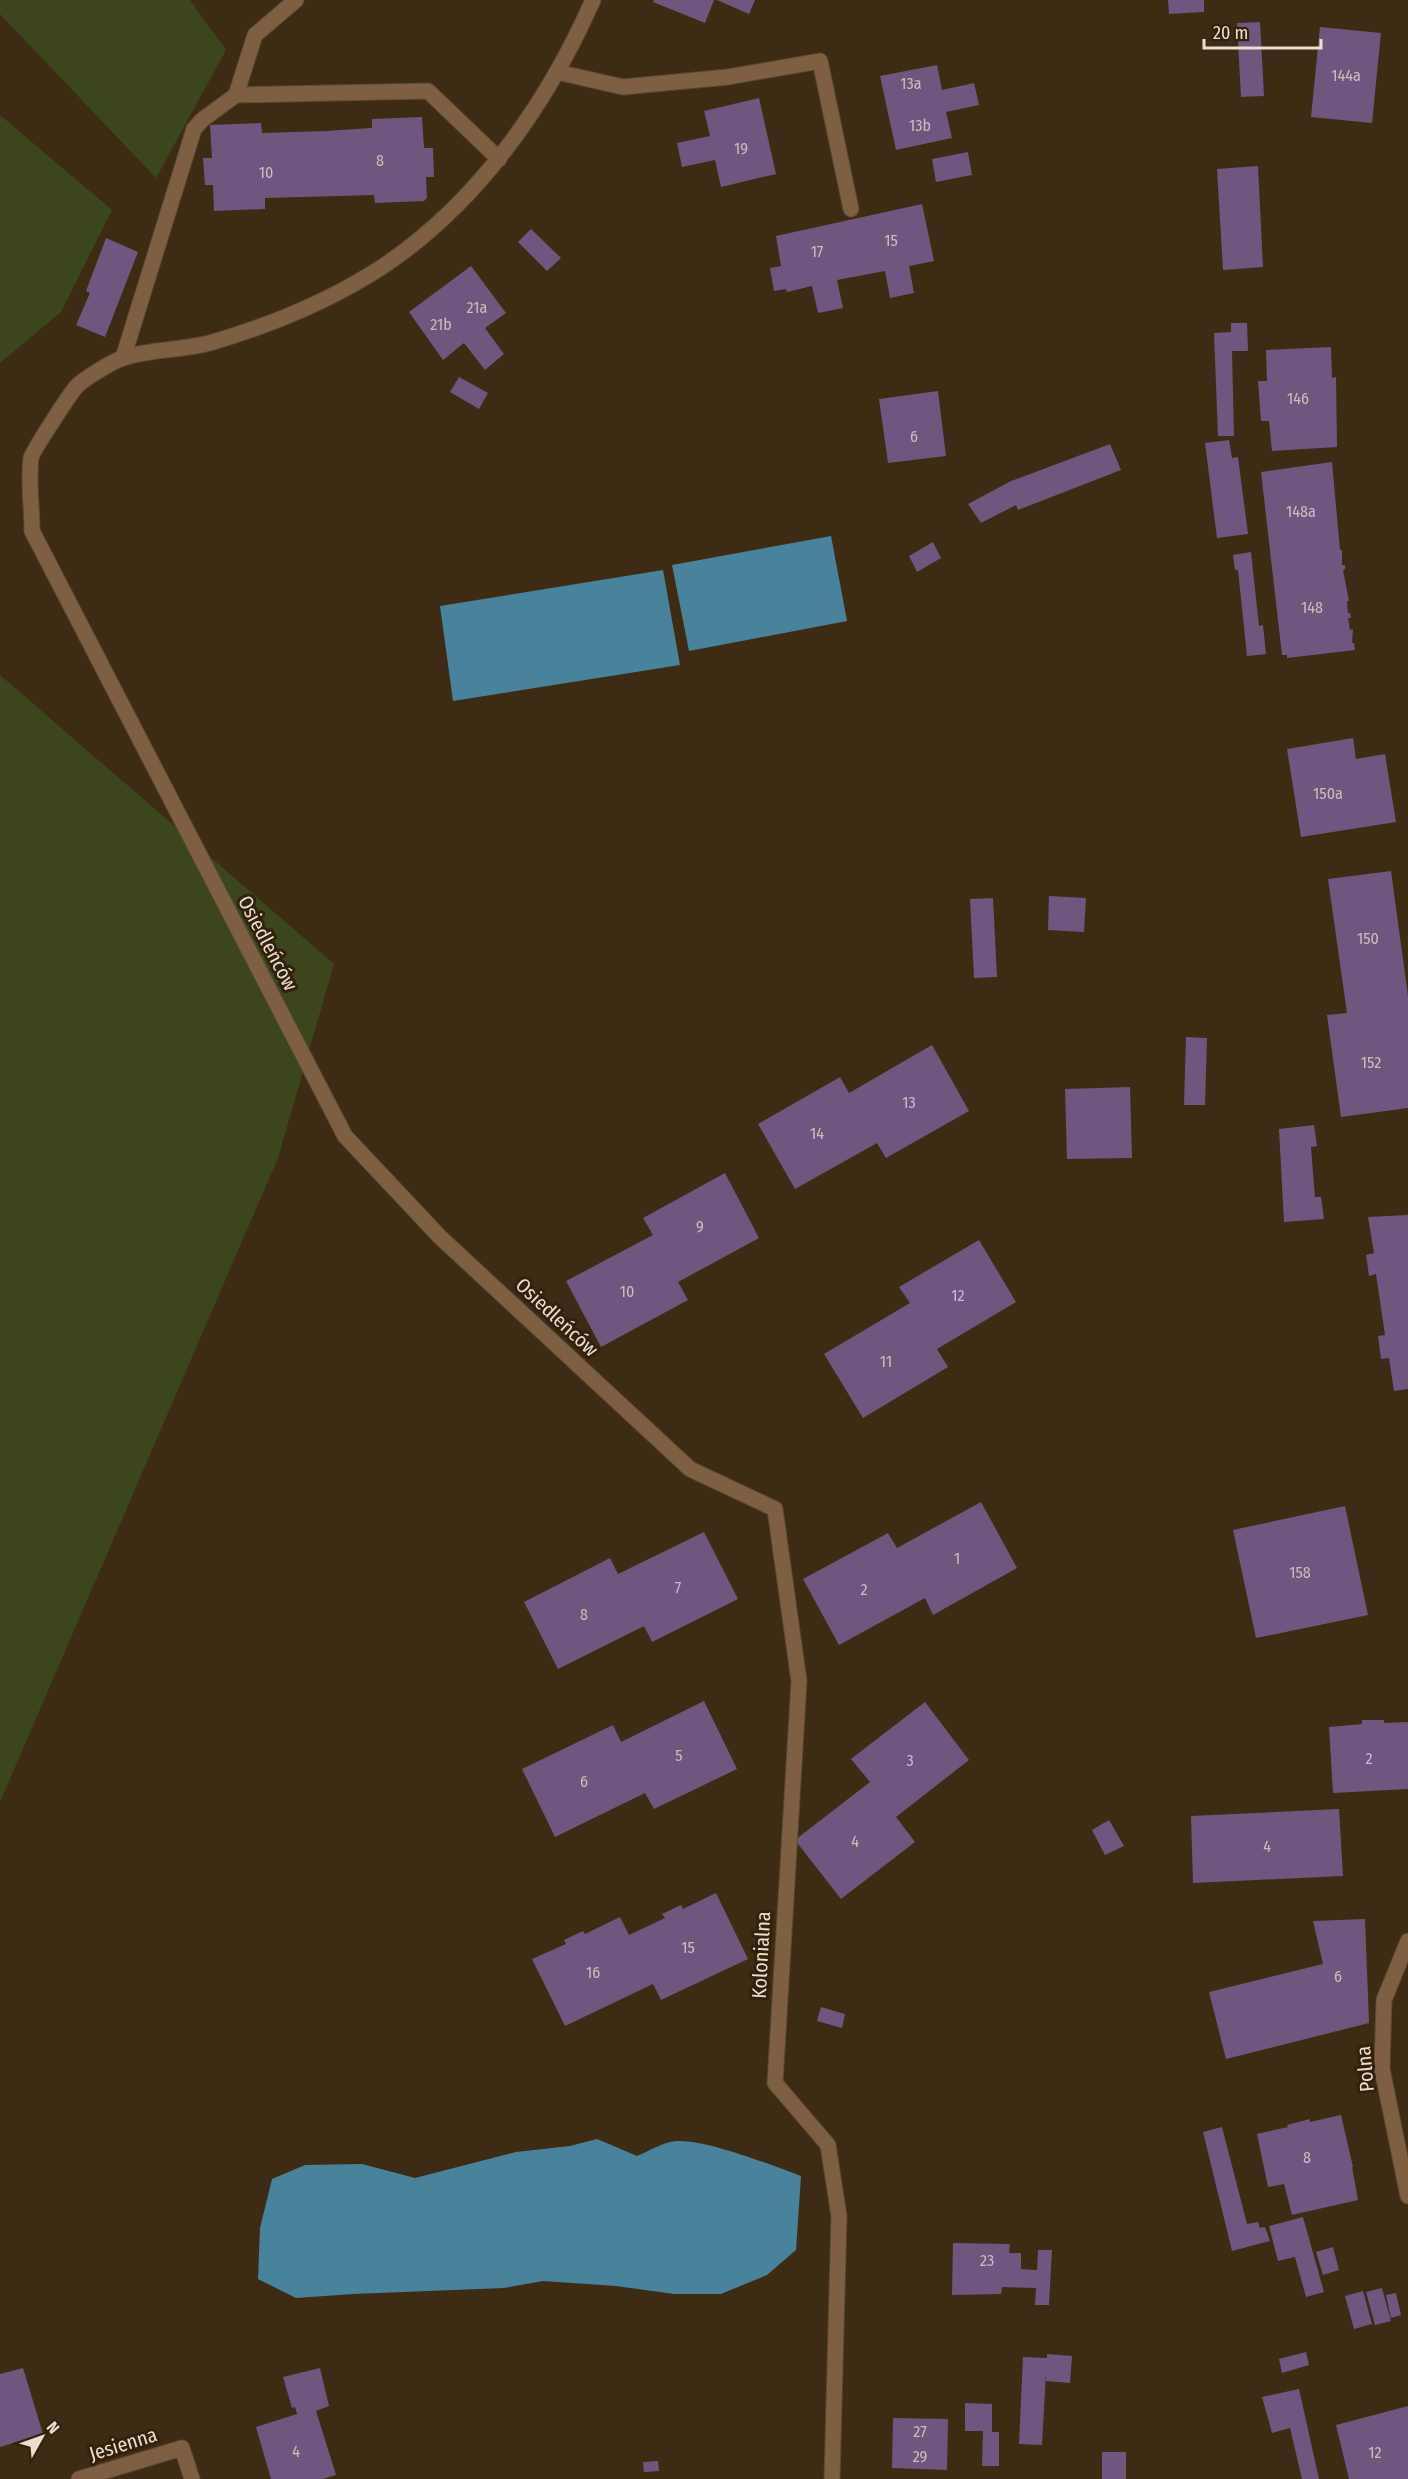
<svg xmlns="http://www.w3.org/2000/svg" width="1408" height="2479" font-family="'Fira Sans Condensed',sans-serif">
  <style>
    .green { fill: #3b461d }
    .water { fill: #49829b }
    .building { fill: #6e567f }
    .lines { fill: none; stroke-linecap: round; stroke-linejoin: round }
    .lane-casing { stroke: #5a4832; stroke-width: 17 }
    .street-casing { stroke: #5a4832; stroke-width: 17 }
    .lane { stroke: #7e5f42; stroke-width: 15 }
    .street { stroke: #7e5f42; stroke-width: 15 }
    .labels { text-anchor: middle; dominant-baseline: central; stroke-width: 6; stroke-linejoin: round; paint-order: stroke }
    .number-label { font-size: 16px; fill: #ccbdbc }
    .street-label { font-size: 20px; fill: #ebdfd1; stroke: #332109 }
  </style>
  <rect width="100%" height="100%" fill="#3e2b14"/>
  <!-- green -->
  <g class="green">
    <polygon points="0,0 190,0 226,50 156,178 0,14"/>
    <polygon points="0,115 112,210 61,312 0,363"/>
    <polygon points="0,675 334,964 278,1158 0,1802"/>
  </g>
  <!-- water -->
  <g class="water">
    <polygon points="831,536 847,621 689,651 672,565"/>
    <polygon points="663,570 680,665 453,701 440,606"/>
    <path d="M597,2139L637,2156C649,2151 664,2142 676,2141C706,2139 771,2165 801,2176L796,2250L767,2275L721,2294H674L616,2286L543,2281L504,2288L353,2294L296,2298L258,2279L260,2228L272,2179L305,2165L362,2164L415,2178L516,2152L570,2146Z"/>
  </g>
  <!-- building -->
  <g class="building">
    <polygon points="654,0 714,0 705,23 653,2"/>
    <polygon points="717,0 755,0 749,14"/>
    <polygon points="1168,0 1204,0 1204,12 1169,14"/>
    <polygon points="1260,22 1264,96 1241,97 1237,23"/>
    <polygon points="1320,27 1381,33 1372,123 1311,117"/>
    <polygon points="937,65 942,90 974,83 979,105 946,112 952,138 896,150 880,76"/>
    <polygon points="759,98 776,174 721,187 715,160 682,167 677,143 710,136 704,111"/>
    <polygon points="422,117 424,148 433,148 434,177 426,177 427,198 424,201 375,203 374,195 265,198 265,209 214,211 213,185 205,185 203,158 212,158 210,125 261,123 262,133 326,131 372,128 372,119"/>
    <polygon points="968,152 972,175 936,182 932,159"/>
    <polygon points="1258,166 1263,267 1223,270 1217,169"/>
    <polygon points="922,204 934,261 909,266 914,293 890,298 885,271 837,280 843,308 818,313 812,286 787,292 786,289 774,291 770,268 781,266 776,236"/>
    <polygon points="531,229 561,258 547,271 518,242"/>
    <polygon points="106,238 138,252 105,337 76,325 90,293 86,291"/>
    <polygon points="471,266 506,313 485,328 504,354 485,370 464,343 443,360 409,312"/>
    <polygon points="1231,323 1247,323 1248,351 1232,351 1234,436 1218,436 1214,333 1231,332"/>
    <polygon points="1331,347 1332,378 1336,377 1337,447 1272,451 1269,421 1261,421 1258,381 1267,381 1266,350"/>
    <polygon points="459,377 488,393 479,409 450,392"/>
    <polygon points="938,391 946,456 888,463 879,399"/>
    <polygon points="1229,440 1232,458 1238,457 1248,534 1217,538 1205,443"/>
    <polygon points="1110,444 1121,470 1018,510 1016,505 981,523 968,504 1011,481"/>
    <polygon points="1332,462 1340,550 1342,550 1342,565 1345,565 1345,569 1343,570 1349,601 1347,601 1348,613 1350,613 1351,618 1348,618 1350,630 1353,629 1352,643 1354,643 1355,650 1287,658 1287,655 1282,655 1261,472"/>
    <polygon points="933,542 941,558 917,572 909,556"/>
    <polygon points="1251,552 1259,626 1263,625 1266,654 1247,656 1238,570 1235,570 1233,555"/>
    <polygon points="1353,738 1356,759 1385,754 1396,822 1301,837 1287,749"/>
    <polygon points="1391,871 1408,996 1408,1108 1341,1117 1327,1015 1347,1013 1328,879"/>
    <polygon points="1049,896 1086,898 1084,932 1048,930"/>
    <polygon points="993,898 997,977 974,978 970,899"/>
    <polygon points="1186,1037 1207,1038 1205,1105 1184,1105"/>
    <polygon points="932,1045 969,1111 886,1158 877,1143 795,1189 758,1124 840,1077 849,1093"/>
    <polygon points="1130,1087 1132,1158 1067,1159 1065,1089"/>
    <polygon points="1314,1125 1317,1146 1311,1147 1315,1197 1321,1197 1324,1219 1284,1222 1279,1129"/>
    <polygon points="725,1173 759,1238 678,1282 688,1300 601,1347 566,1281 653,1235 643,1218"/>
    <polygon points="1408,1215 1408,1389 1394,1391 1389,1358 1381,1359 1378,1336 1385,1335 1376,1274 1369,1276 1366,1255 1374,1253 1368,1217"/>
    <polygon points="979,1240 1016,1302 937,1349 948,1367 863,1418 824,1354 910,1303 899,1287"/>
    <polygon points="981,1502 1017,1568 933,1615 925,1598 839,1645 803,1579 888,1533 897,1548"/>
    <polygon points="1345,1506 1368,1615 1256,1638 1233,1530"/>
    <polygon points="704,1532 738,1599 652,1642 644,1626 558,1669 524,1602 610,1558 618,1574"/>
    <polygon points="704,1701 737,1769 654,1809 645,1793 555,1837 522,1769 613,1725 621,1742"/>
    <polygon points="925,1702 969,1760 896,1817 915,1842 841,1899 795,1840 870,1782 851,1759"/>
    <polygon points="1362,1720 1384,1720 1384,1723 1408,1722 1408,1789 1333,1793 1329,1727 1362,1724"/>
    <polygon points="1339,1809 1343,1876 1193,1883 1191,1816"/>
    <polygon points="1109,1820 1124,1846 1105,1855 1092,1830"/>
    <polygon points="716,1893 748,1959 661,2000 653,1984 565,2026 532,1959 566,1944 564,1940 583,1931 585,1934 620,1917 629,1935 665,1918 662,1914 681,1905 683,1909"/>
    <polygon points="1365,1919 1369,2023 1226,2059 1209,1992 1323,1964 1313,1921"/>
    <polygon points="821,2007 845,2014 842,2028 817,2021"/>
    <polygon points="1341,2115 1353,2167 1352,2167 1358,2200 1292,2215 1284,2184 1268,2187 1257,2134 1288,2127 1287,2125 1310,2119 1310,2122"/>
    <polygon points="1222,2127 1247,2224 1258,2222 1260,2228 1265,2227 1270,2241 1232,2251 1203,2132"/>
    <polygon points="1303,2217 1324,2292 1306,2297 1295,2257 1278,2261 1269,2226"/>
    <polygon points="953,2243 1010,2244 1009,2253 1021,2253 1021,2269 1037,2270 1038,2250 1052,2250 1049,2305 1035,2305 1036,2288 1002,2287 1001,2294 952,2295"/>
    <polygon points="1333,2247 1339,2270 1323,2275 1316,2252"/>
    <polygon points="1382,2288 1391,2321 1375,2325 1366,2292"/>
    <polygon points="1363,2291 1372,2324 1354,2329 1345,2296"/>
    <polygon points="1396,2293 1401,2315 1391,2318 1386,2295"/>
    <polygon points="1306,2352 1309,2365 1282,2373 1279,2359"/>
    <polygon points="1047,2354 1072,2356 1070,2383 1046,2381 1046,2372 1042,2445 1019,2444 1023,2357 1047,2358"/>
    <polygon points="23,2368 43,2434 0,2447 0,2374"/>
    <polygon points="320,2368 329,2406 316,2411 336,2475 323,2479 271,2479 256,2427 297,2414 295,2407 292,2408 283,2377"/>
    <polygon points="1299,2389 1319,2479 1302,2479 1290,2428 1272,2433 1262,2397"/>
    <polygon points="965,2403 992,2404 992,2432 999,2432 999,2466 982,2466 983,2431 965,2431"/>
    <polygon points="1408,2406 1408,2479 1349,2479 1336,2425"/>
    <polygon points="893,2418 948,2419 947,2470 892,2468"/>
    <rect x="1102" y="2452" width="24" height="27"/>
    <polygon points="658,2461 659,2471 644,2472 643,2462"/>
  </g>
  <g class="lines">
    <defs>
      <polyline id="lane" points="557,72 623,87 728,77 820,61 851,209"/>
      <g id="street">
        <polyline points="296,0 255,35 236,95 428,91 499,159"/>
        <path d="M593,0C547,104 478,203 382,267C331,300 271,325 213,342C184,351 152,348 123,358C113,361 85,378 77,386C71,392 32,452 31,458C28,481 32,507 32,531L345,1136L440,1237L690,1469L775,1509L799,1681L775,2083L828,2145L839,2216L832,2479"/>
        <polyline points="123,358 194,129 202,120 236,95"/>
        <polyline points="1408,1941 1384,2000 1382,2069 1408,2196"/>
        <polyline points="79,2479 182,2448 192,2479"/>
      </g>
    </defs>
    <!-- lane casing -->
    <use href="#lane" class="lane-casing"/>
    <!-- street casing -->
    <use href="#street" class="street-casing"/>
    <!-- lane -->
    <use href="#lane" class="lane"/>
    <!-- street -->
    <use href="#street" class="street"/>
  </g>
  <g class="labels">
    <!-- number labels -->
    <g class="number-label">
      <text x="1346" y="75">144a</text>
      <text x="911" y="83">13a</text>
      <text x="920" y="125">13b</text>
      <text x="741" y="148">19</text>
      <text x="380" y="160">8</text>
      <text x="266" y="172">10</text>
      <text x="891" y="240">15</text>
      <text x="817" y="251">17</text>
      <text x="477" y="307">21a</text>
      <text x="441" y="324">21b</text>
      <text x="1298" y="398">146</text>
      <text x="914" y="436">6</text>
      <text x="1301" y="511">148a</text>
      <text x="1312" y="607">148</text>
      <text x="1328" y="793">150a</text>
      <text x="1368" y="938">150</text>
      <text x="1371" y="1062">152</text>
      <text x="909" y="1102">13</text>
      <text x="817" y="1133">14</text>
      <text x="700" y="1226">9</text>
      <text x="627" y="1291">10</text>
      <text x="958" y="1295">12</text>
      <text x="886" y="1361">11</text>
      <text x="957" y="1558">1</text>
      <text x="1300" y="1572">158</text>
      <text x="678" y="1587">7</text>
      <text x="864" y="1589">2</text>
      <text x="584" y="1614">8</text>
      <text x="679" y="1755">5</text>
      <text x="1369" y="1758">2</text>
      <text x="910" y="1760">3</text>
      <text x="584" y="1781">6</text>
      <text x="855" y="1841">4</text>
      <text x="1267" y="1846">4</text>
      <text x="688" y="1947">15</text>
      <text x="593" y="1972">16</text>
      <text x="1338" y="1976">6</text>
      <text x="1307" y="2157">8</text>
      <text x="987" y="2260">23</text>
      <text x="920" y="2431">27</text>
      <text x="296" y="2451">4</text>
      <text x="1375" y="2452">12</text>
      <text x="920" y="2456">29</text>
    </g>
    <!-- street labels -->
    <g class="street-label">
      <text transform="translate(268 943) rotate(62)">Osiedleńców</text>
      <text transform="translate(557 1317) rotate(43)">Osiedleńców</text>
      <text transform="translate(761 1955) rotate(-87)">Kolonialna</text>
      <text transform="translate(1365 2069) rotate(-95)">Polna</text>
      <text transform="translate(123 2444) rotate(-17)">Jesienna</text>
    </g>
  </g>
  <!-- north arrow -->
  <g transform="translate(42 2437) rotate(50)" stroke="#332109" stroke-width="4.5" paint-order="stroke">
  <path d="M0-4.5L10 22L0 15L-10 22Z" fill="#ebdfd1"/>
  <text y="-9" font-size="16" font-weight="bold" text-anchor="middle" fill="#ebdfd1">N</text>
  </g>
  <!-- scale -->
  <path d="M1204 39v9h117v-9" fill="none" stroke="#ebdfd1" stroke-width="3"/>
  <text x="1213" y="39" font-size="18" fill="#ebdfd1" stroke="#332109" stroke-width="4.5" paint-order="stroke">20 m</text>
</svg>
